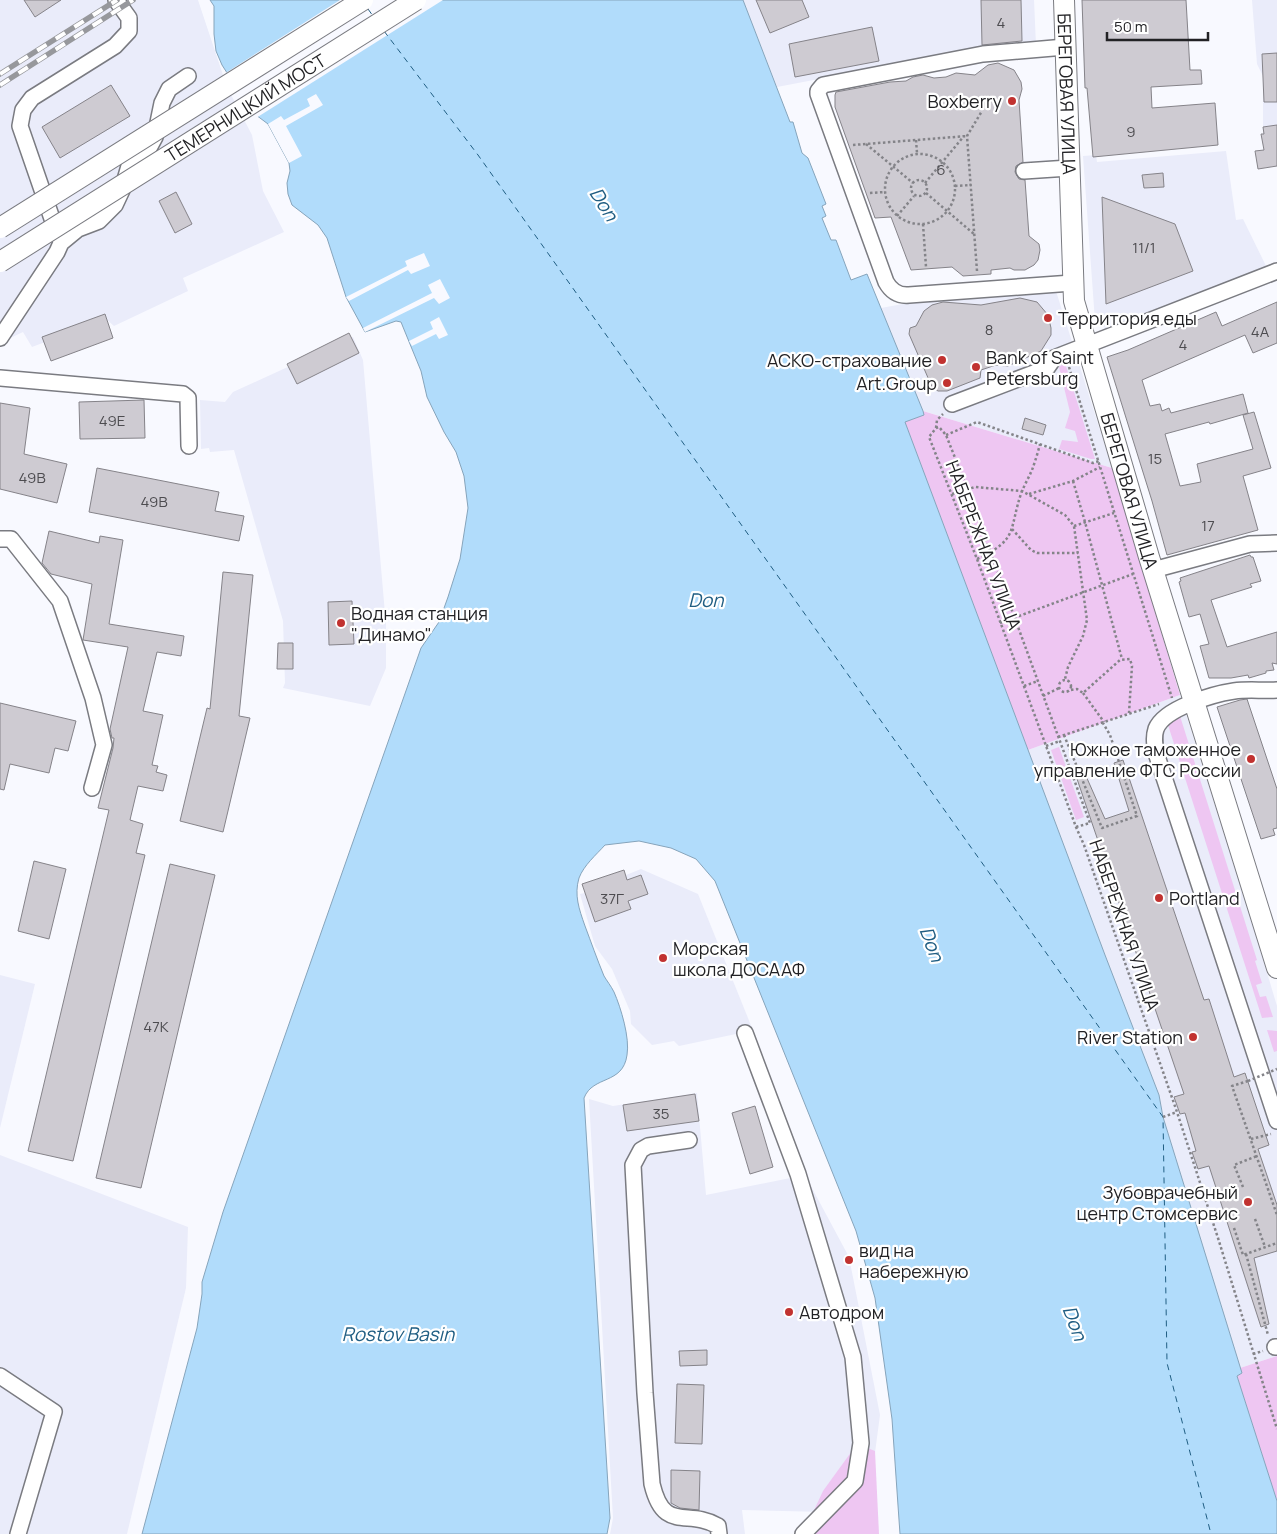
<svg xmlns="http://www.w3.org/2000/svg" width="1277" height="1534" font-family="Manrope,sans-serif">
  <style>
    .built { fill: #eaecfa }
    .green { fill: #eec6f2 }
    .water { fill: #b1dcfb; stroke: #86a4bb }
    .pier { fill: #f8f9ff }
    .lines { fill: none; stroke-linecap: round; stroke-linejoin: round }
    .ferry { stroke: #205e83; stroke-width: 1; stroke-dasharray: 6 5; stroke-linecap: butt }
    .building { fill: #cecbd2; stroke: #858389 }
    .minor-casing { stroke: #7a7b81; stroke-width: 18 }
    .major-casing { stroke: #7a7b81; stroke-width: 22 }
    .path { stroke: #848489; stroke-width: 2.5; stroke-dasharray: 2.5 2.5; stroke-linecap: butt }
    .minor { stroke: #fff; stroke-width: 15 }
    .major { stroke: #fff; stroke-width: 20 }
    .rail-casing { stroke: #97989c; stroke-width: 5.5 }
    .rail { stroke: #fff; stroke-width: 4; stroke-dasharray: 11; stroke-linecap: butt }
    .major-bridge-casing { stroke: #7a7b81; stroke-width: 22; stroke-linecap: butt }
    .path-bridge { stroke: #848489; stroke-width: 2.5; stroke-dasharray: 2.5 2.5; stroke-linecap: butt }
    .major-bridge { stroke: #fff; stroke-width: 20 }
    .poi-dot { fill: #c13230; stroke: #fff; stroke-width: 2 }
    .labels { text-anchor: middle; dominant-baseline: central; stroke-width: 4.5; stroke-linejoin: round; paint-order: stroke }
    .number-label { font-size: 15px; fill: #4d4c50 }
    .street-label { font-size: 18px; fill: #222225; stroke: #fff }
    .poi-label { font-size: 18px; fill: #222225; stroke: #fff; text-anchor: start }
    .water-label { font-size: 19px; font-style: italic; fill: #205e83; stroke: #fff }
  </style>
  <rect width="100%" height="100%" fill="#f8f9ff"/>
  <!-- built -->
  <g class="built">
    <polygon points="0,0 198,0 227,87 252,135 263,191 284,232 183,278 188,291 114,326 106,319 32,347 23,332 0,343"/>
    <polygon points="743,0 1034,0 1036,45 981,48 777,87"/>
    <polygon points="1252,0 1277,0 1277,144 1263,146 1263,76 1257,64"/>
    <polygon points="1226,151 1236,220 1243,219 1266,266 1109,330 1095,321 1083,156 1096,155 1097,162"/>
    <polygon points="1055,288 1112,468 923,411 881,308 952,295"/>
    <polygon points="353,337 363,360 386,625 386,668 370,706 283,688 285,683 283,621 234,450 210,452 209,448 201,449 200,400 225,402 233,392"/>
    <polygon points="1180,695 1250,916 1277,1006 1277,1356 1240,1368 1163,1117 1159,1095 1105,955 1028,750"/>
    <polygon points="641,869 698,894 752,1028 736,1034 679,1046 674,1041 652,1045 631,1024 630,1011 612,969 595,946 580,894 617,886 616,879"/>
    <polygon points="0,975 35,984 0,1128"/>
    <polygon points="697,1093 706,1195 805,1175 849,1257 880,1415 867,1513 742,1510 745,1534 610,1534 613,1518 589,1099 613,1106"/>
    <polygon points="0,1155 188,1227 186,1288 127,1534 0,1534"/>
  </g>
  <!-- green -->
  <g class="green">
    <polygon points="1065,363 1095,459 1091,459 1059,449 1062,440 1078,442 1075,431 1065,428 1070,412 1059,367"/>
    <polygon points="923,411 1112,468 1180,695 1028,750 905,422 924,415"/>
    <polygon points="1180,716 1257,960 1255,961 1262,983 1256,985 1260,997 1266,996 1273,1017 1262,1018 1168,725 1170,720"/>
    <polygon points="1059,747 1084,817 1076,820 1051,750"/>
    <polygon points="1267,1030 1277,1031 1277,1051 1274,1052"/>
    <polygon points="1277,1356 1277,1501 1237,1376 1242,1373 1240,1368"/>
    <polygon points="857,1444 875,1451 879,1534 803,1534 823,1491"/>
  </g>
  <!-- water -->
  <path class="water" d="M210,0H743L790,122H793L802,153L808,158L826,204L822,206L826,216L822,218L831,240H836L851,280L867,274L923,411L924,415L905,422L1105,955L1159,1095L1163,1117L1242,1373L1237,1376L1277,1501V1534H900L892,1419L875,1298L856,1231L715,881L696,859L671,848L639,841L605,845C596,855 584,865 579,878C574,895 579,909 585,926C591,942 597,959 604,976C607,981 611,986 614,992C621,1008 630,1038 627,1055C623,1085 593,1075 584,1098L610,1518L607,1534H142L197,1328L202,1294V1282L223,1212L421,648L439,622L448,597L460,559L468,508L464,476L456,452L444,432L427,397L421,371L403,327L401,322L396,321L365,332L346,297L327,238L318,225L292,205L288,194L287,183L290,171L289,163L268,124L252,112L222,65L216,51L214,34V6Z"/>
  <!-- pier -->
  <g class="pier">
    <polygon points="340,0 443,0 256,118 250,114 224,74"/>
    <polygon points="316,94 323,105 286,126 302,156 289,163 268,124 281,116 284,120 310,106 307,99"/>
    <polygon points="424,253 430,266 411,274 408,270 349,301 346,297 407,266 405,261"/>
    <polygon points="440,279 450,298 439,304 434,298 365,332 363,328 432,293 428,285"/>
    <polygon points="439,317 448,335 439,339 436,334 412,346 409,341 433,329 430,322"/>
  </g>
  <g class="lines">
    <!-- ferry -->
    <g class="ferry">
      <polyline points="368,9 373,16"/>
      <polyline points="384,31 478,155 1163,1117 1167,1363 1211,1534"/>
    </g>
  </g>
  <!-- building -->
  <g class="building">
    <polygon points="24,0 61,0 35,17"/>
    <polygon points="756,0 802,0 809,17 770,33"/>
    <polygon points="981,0 1021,0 1022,41 982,45"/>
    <polygon points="1082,0 1186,0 1190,70 1201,70 1202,84 1151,87 1152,108 1215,103 1218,145 1093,157 1087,88 1085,88"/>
    <polygon points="872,27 879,61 795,77 789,44"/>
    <polygon points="1277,53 1277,102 1264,102 1262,54"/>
    <polygon points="998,63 1014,70 1021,82 1022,89 1019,100 1023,162 1016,166 1015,172 1019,179 1025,180 1029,236 1039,244 1040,250 1038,260 1034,265 1025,270 1014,270 1010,268 991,270 991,274 963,276 952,267 911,270 891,217 875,218 835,107 835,95 836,92 890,82 906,81 913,77 923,75 934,78 946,77 956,73 975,75 988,65"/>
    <polygon points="111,85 130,116 60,158 42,127"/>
    <polygon points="1277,125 1277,166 1258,169 1255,151 1264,150 1261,134 1264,134 1263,127"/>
    <polygon points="1163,173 1164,187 1144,188 1142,175"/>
    <polygon points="176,192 192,224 175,233 159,201"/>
    <polygon points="1102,197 1175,224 1193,271 1106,304"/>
    <polygon points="1020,298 1037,302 1048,315 1051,328 1051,335 1041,351 1008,366 996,365 981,370 980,378 947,391 938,391 932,387 909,334 910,328 916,326 924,311 932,305 943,302 981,305"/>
    <polygon points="1277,302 1277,343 1253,353 1245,335 1142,380 1150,406 1160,404 1162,411 1169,408 1171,413 1243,394 1248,413 1210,424 1209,422 1165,434 1180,486 1201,482 1197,464 1253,449 1243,415 1254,412 1271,468 1243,476 1258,530 1167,555 1152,501 1107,357 1128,350 1216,312 1222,326"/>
    <polygon points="105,314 113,338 51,361 42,337"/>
    <polygon points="349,333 359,353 297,384 287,364"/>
    <polygon points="144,400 145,438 80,439 79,402"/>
    <polygon points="0,403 30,408 24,454 67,464 57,503 0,489"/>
    <polygon points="1025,418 1046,425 1043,435 1022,429"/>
    <polygon points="97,468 219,492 215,511 244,516 239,541 89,512"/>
    <polygon points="49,531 99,543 100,536 123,540 109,624 184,636 181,656 157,652 143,711 163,715 152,765 158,766 156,772 167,775 163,791 138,786 130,820 143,824 136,853 145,855 73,1161 28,1151 109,810 98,808 113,748 114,738 112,738 110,729 128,647 83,640 92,584 51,574 42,563"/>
    <polygon points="1250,555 1251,557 1253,557 1261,581 1250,584 1252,587 1211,600 1227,647 1277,632 1277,664 1272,663 1274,670 1266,671 1266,673 1249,678 1248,675 1231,678 1209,678 1200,646 1209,644 1200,614 1189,617 1179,582 1181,581 1180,578"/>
    <polygon points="223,572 253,575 239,716 250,718 223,832 180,821 207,708 210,709"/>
    <polygon points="352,601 354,644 329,645 328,602"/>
    <polygon points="278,643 293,643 293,669 277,669"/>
    <polygon points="1247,699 1277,789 1277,828 1273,829 1275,835 1261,839 1217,707 1240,700"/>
    <polygon points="0,703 76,721 68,751 55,748 49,773 10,764 4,790 0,789"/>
    <polygon points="1123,760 1204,1000 1209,999 1234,1077 1245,1073 1269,1145 1258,1149 1277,1205 1277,1251 1254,1258 1269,1324 1261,1327 1209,1166 1198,1169 1192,1152 1196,1151 1185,1113 1180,1114 1174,1097 1184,1094 1074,770 1082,767 1105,819 1129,811 1114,763"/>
    <polygon points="34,861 66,869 49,939 18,931"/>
    <polygon points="170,864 215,875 141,1188 96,1178"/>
    <polygon points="624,870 627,880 641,875 648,894 628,901 631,909 595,922 582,884"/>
    <polygon points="695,1094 699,1121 627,1131 623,1105"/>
    <polygon points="755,1106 773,1167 750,1174 732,1113"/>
    <polygon points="707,1350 707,1365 680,1366 679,1351"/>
    <polygon points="677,1384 704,1385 702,1444 675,1443"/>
    <polygon points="671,1470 700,1471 699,1510 680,1508 671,1503"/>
  </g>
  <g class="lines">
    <defs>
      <g id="minor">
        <path d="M1065,47L983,54L823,85L818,91V94L886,282C891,291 898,296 909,295L1072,283"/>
        <polyline points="1024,171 1069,168"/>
        <polyline points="58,236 20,126 23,110 32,98 115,46 129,31 129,18 116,0"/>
        <polyline points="0,338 57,252 61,243 78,229 99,221 115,205 122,190 129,166 148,150 155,137 162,103 169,89 188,76"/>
        <polyline points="0,378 183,394 188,398 189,446"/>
        <polyline points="952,404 1047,368 1054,358 1064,354 1277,271"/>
        <polyline points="0,539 11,539 60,601 93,698 104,745 92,788"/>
        <polyline points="1153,570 1250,544 1277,543"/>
        <path d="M1277,690C1263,691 1248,689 1234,691C1214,694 1164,708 1156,729C1153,738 1155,747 1157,756L1277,1121"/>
        <polyline points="745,1033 798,1174 853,1357 861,1443 855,1481 803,1534"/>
        <path d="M689,1140L648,1146L641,1150L633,1165L645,1393L652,1484C664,1534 687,1508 718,1526L719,1534"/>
        <polyline points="1275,1347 1277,1347"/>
        <polyline points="0,1376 54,1412 18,1534"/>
      </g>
      <g id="major">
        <path id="s1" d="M1064,0L1074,301L1149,557L1277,968"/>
      </g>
    </defs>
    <!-- minor casing -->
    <use href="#minor" class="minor-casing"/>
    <!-- major casing -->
    <use href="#major" class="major-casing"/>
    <!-- path -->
    <g class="path">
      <polyline points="916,140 917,153"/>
      <polyline points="866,144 913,183"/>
      <polyline points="853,145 967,136"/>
      <circle cx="920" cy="189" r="35"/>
      <circle cx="919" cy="188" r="8"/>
      <polyline points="925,183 964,136"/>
      <polyline points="955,186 971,185"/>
      <polyline points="870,193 885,192"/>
      <polyline points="926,193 974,234"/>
      <polyline points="897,216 914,196"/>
      <polyline points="923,224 926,267"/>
      <polyline points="977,271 967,136 982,111"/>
      <polyline points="1069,367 1172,698"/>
      <polyline points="936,428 937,420 943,414"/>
      <polyline points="946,435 977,422 1093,463 1099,461"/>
      <polyline points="1073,481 1085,522 1122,659"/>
      <polyline points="952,494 975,487 1022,491 1065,515 1074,526 1087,620 1083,636 1068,667 1065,679"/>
      <polyline points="1029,494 1073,481 1100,467"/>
      <polyline points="1074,526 1114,513"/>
      <polyline points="1012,529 1031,550 1037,553 1078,553"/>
      <path d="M977,559C1020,539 1008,530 1022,491C1025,484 1029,477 1032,470C1035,462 1038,452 1040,444"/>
      <polyline points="1000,623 1133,574"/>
      <circle cx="1065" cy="686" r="6"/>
      <polyline points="1024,686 1038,681"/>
      <polyline points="1071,690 1077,689 1083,693 1120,660 1130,659 1132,666 1129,713"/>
      <polyline points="1083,693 1104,722"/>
      <polyline points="1043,696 1059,688"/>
      <polyline points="1064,735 1102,828 1137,816 1110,735 1103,723"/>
      <polyline points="1058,737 1159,704"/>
      <polyline points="1046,746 1060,741"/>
      <polyline points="1076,827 1090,823 967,488 946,435 939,427 936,428 929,437 977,559 1076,827 1084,845 1177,1112 1218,1238 1277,1429"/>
      <polyline points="1248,1081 1232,1086 1277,1215"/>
      <polyline points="1163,1117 1177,1112"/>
      <polyline points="1251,1139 1271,1134"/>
      <polyline points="1243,1187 1234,1165 1257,1156"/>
      <polyline points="1255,1219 1265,1247"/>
      <polyline points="1234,1228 1243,1255 1277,1243"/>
      <polyline points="1246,1254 1268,1335"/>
      <polyline points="1253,1354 1263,1351"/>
    </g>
    <!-- minor -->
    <use href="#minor" class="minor"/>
    <!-- major -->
    <use href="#major" class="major"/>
    <defs>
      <g id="rail">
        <polyline points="0,74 117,0"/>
        <polyline points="0,85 133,0"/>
      </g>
    </defs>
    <!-- rail casing -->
    <use href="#rail" class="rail-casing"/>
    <!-- rail -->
    <use href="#rail" class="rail"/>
    <defs>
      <g id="major-bridge">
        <polyline points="0,228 363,0"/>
        <path id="s2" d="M0,262L416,0"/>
      </g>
    </defs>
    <!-- major-bridge casing -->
    <use href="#major-bridge" class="major-bridge-casing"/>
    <!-- path-bridge -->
    <polyline class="path-bridge" points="1248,1081 1277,1069"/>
    <!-- major-bridge -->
    <use href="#major-bridge" class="major-bridge"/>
  </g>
  <!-- markers -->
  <g class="poi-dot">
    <circle cx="1012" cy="101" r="5"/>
    <circle cx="1048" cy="318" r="5"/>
    <circle cx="942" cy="360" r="5"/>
    <circle cx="976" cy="367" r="5"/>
    <circle cx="947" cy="383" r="5"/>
    <circle cx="341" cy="623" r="5"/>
    <circle cx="1251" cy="759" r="5"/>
    <circle cx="1159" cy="898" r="5"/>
    <circle cx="663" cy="958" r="5"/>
    <circle cx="1193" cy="1037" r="5"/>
    <circle cx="1248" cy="1202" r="5"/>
    <circle cx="849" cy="1260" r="5"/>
    <circle cx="789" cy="1312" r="5"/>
  </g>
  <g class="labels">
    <!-- number labels -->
    <g class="number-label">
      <text x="1001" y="22">4</text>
      <text x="1131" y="131">9</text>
      <text x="941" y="169">6</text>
      <text x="1144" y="247">11/1</text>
      <text x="989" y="329">8</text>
      <text x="1260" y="331">4А</text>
      <text x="1183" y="344">4</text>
      <text x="112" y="420">49Е</text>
      <text x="1155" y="458">15</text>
      <text x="32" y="477">49В</text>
      <text x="154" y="501">49В</text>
      <text x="1208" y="525">17</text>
      <text x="612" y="898">37Г</text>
      <text x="156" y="1026">47К</text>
      <text x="661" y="1113">35</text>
    </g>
    <!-- street labels -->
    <g class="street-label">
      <text stroke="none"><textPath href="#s1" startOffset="94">БЕРЕГОВАЯ УЛИЦА</textPath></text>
      <text stroke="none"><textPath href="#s2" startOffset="290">ТЕМЕРНИЦКИЙ МОСТ</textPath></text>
      <text stroke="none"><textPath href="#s1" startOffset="499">БЕРЕГОВАЯ УЛИЦА</textPath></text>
      <text transform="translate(984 545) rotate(69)">НАБЕРЕЖНАЯ УЛИЦА</text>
      <text transform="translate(1125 925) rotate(71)">НАБЕРЕЖНАЯ УЛИЦА</text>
    </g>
    <!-- poi labels -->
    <g class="poi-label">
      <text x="1002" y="101" text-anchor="end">Boxberry</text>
      <text x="1058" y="318">Территория еды</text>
      <text x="986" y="357">Bank of Saint<tspan x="986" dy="21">Petersburg</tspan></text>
      <text x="932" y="360" text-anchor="end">АСКО-страхование</text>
      <text x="937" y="383" text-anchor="end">Art.Group</text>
      <text x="351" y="613">Водная станция<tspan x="351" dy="21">"Динамо"</tspan></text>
      <text x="1241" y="749" text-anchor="end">Южное таможенное<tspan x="1241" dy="21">управление ФТС России</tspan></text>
      <text x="1169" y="898">Portland</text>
      <text x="673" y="948">Морская<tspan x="673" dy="21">школа ДОСААФ</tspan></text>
      <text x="1183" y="1037" text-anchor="end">River Station</text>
      <text x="1238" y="1192" text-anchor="end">Зубоврачебный<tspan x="1238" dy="21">центр Стомсервис</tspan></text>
      <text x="859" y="1250">вид на<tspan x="859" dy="21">набережную</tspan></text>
      <text x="799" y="1312">Автодром</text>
    </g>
    <!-- water labels -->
    <g class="water-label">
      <text transform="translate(604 204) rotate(58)">Don</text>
      <text x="706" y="600">Don</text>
      <text transform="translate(932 944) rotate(69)">Don</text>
      <text transform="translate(1075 1323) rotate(69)">Don</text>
      <text x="398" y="1334">Rostov Basin</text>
    </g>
  </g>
  <!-- scale -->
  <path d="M1107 32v8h101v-8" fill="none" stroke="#222225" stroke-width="2.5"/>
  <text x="1114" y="32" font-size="15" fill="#222225" stroke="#ffffff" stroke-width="4" paint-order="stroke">50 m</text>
</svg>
